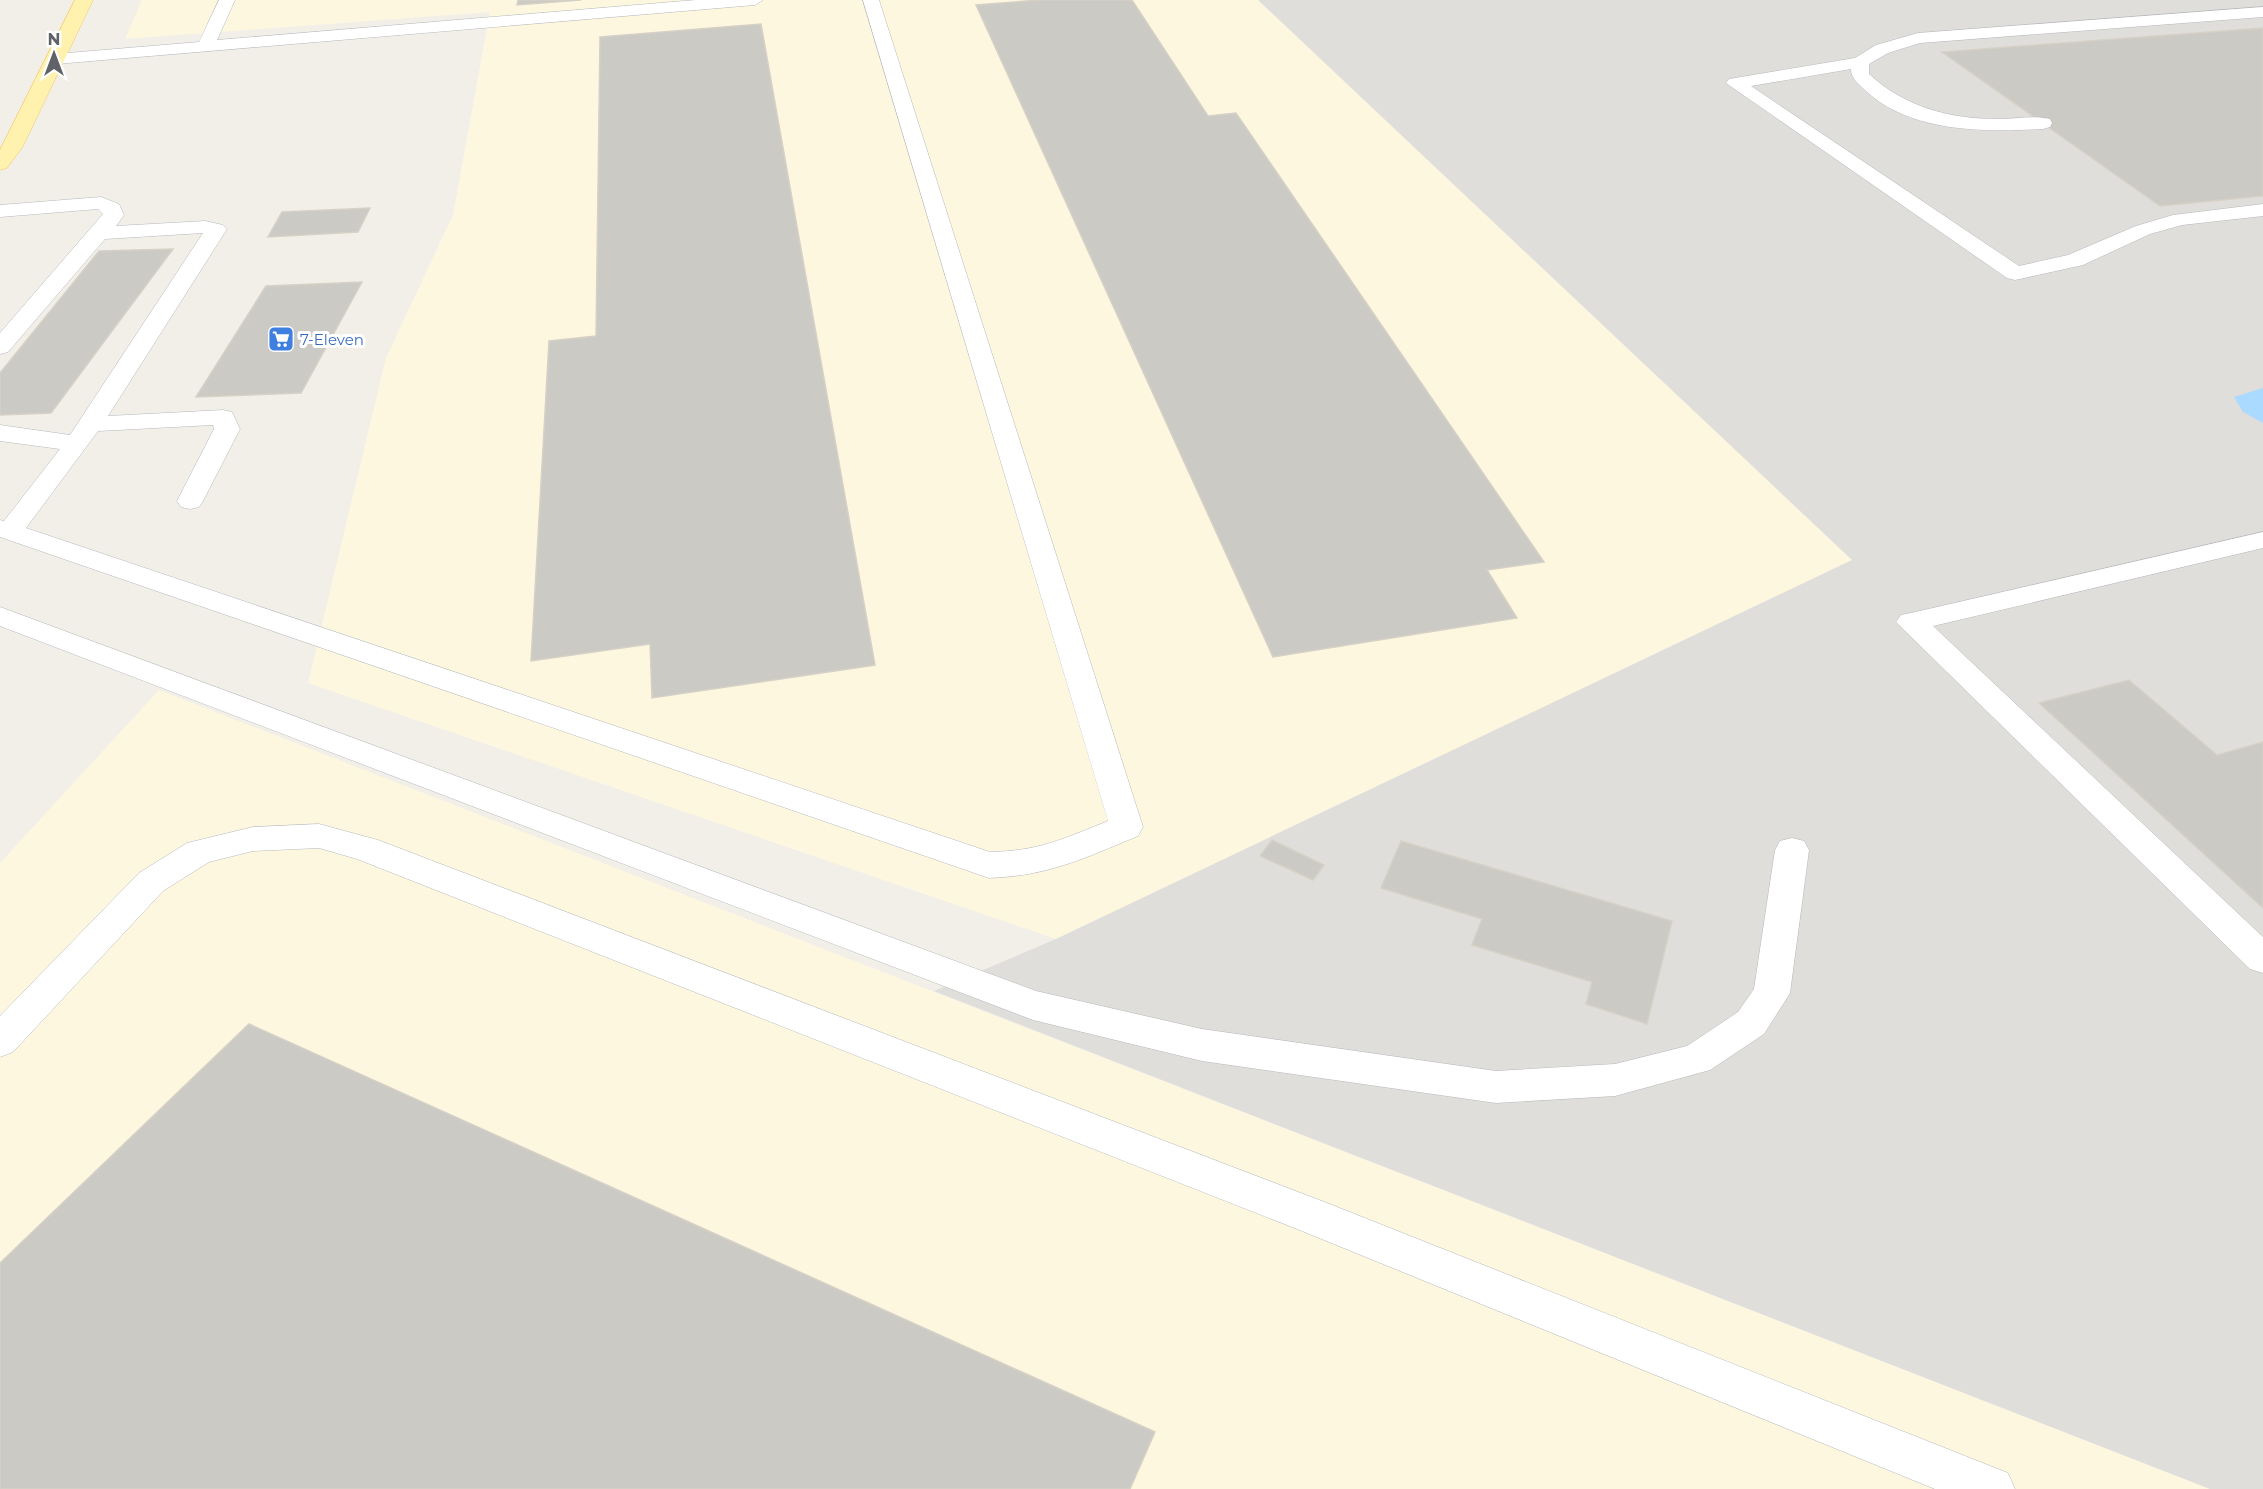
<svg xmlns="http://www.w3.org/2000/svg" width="2263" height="1489" font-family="Montserrat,sans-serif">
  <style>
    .commercial { fill: #fef7e0 }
    .industrial { fill: #e0deda }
    .water { fill: #aadaff }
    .building { fill: #cccac5; stroke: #d6d1c6; stroke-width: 1.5 }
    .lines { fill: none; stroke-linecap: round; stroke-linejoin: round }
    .lane-casing { stroke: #b5b8bc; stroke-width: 1 }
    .primary-casing { stroke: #f2c960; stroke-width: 1 }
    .lane { fill: #fff; fill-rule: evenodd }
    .primary { fill: #fff2af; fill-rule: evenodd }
    .labels { text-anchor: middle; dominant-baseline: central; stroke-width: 6; stroke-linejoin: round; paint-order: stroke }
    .far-shop-label { font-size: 15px; fill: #366cbe; stroke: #fff; text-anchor: start }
  </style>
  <rect width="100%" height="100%" fill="#f1efe8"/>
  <!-- commercial -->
  <g class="commercial">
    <polygon points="142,0 1258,0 1852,560 1056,939 308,683 386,358 453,215 490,12 125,39"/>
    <polygon points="159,690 2210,1489 0,1489 0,863"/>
  </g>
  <!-- industrial -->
  <polygon class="industrial" points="1258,0 2263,0 2263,1489 2210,1489 934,991 1056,939 1852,560"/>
  <!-- water -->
  <polygon class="water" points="2263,388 2263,423 2243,412 2234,397"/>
  <!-- building -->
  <g class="building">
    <polygon points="518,0 581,0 517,5"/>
    <polygon points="1039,0 1132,0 1208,116 1236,113 1544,562 1487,570 1517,618 1273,657 976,5"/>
    <polygon points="761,24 875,665 652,698 650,644 531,661 549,341 596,336 600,37"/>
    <polygon points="2263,28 2263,196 2160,206 1942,52"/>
    <polygon points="370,208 358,232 268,237 282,212"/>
    <polygon points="173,249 51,413 0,415 0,373 99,251"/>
    <polygon points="362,282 301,393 196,397 266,286"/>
    <polygon points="2129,680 2217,755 2263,742 2263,908 2039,703"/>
    <polygon points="1272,840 1324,865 1313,880 1260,856"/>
    <polygon points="1401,841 1672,921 1647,1024 1586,1004 1592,982 1472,945 1482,919 1381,888"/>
    <polygon points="249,1024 1155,1432 1130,1489 0,1489 0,1263"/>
  </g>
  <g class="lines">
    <defs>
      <g id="lane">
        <polygon points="219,0 235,0 217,40 696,0 763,0 755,5 56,64 50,63 47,59 50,55 56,54 199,42"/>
        <path d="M863,0H879L1143,827L1138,836C1085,858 1048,876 989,878L0,537V520L4,521L60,449L0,441V425L70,435L203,233L105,239L8,352L0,354V333L103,214L98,209L0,217V205L101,197L119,204L124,215L116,226L205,221L223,225L227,229L108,416L223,410L232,412L240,429L203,501L199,507L190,509L181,507L177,501L214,429L213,425L98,431L26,528L990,852C1039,851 1063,839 1108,821Z"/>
        <path d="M2263,7V17L1920,43L1888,53L1869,64V74C1905,107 1949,119 1998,119C2015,119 2034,115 2050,119L2052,123L2050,127L2043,129C1986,132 1911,133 1866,91C1859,84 1851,79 1851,69L1751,86L2019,266L2068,255L2136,226L2173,215L2263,204V216L2182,225L2150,234L2083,265L2015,280L2007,278L1726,83L1729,79L1855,58L1876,45L1918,33Z"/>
        <polygon points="2263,532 2263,548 1933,626 2263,937 2263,973 2250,969 1896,622 1901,615 1911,613"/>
        <polygon points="0,607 1036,991 1202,1029 1496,1071 1615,1064 1687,1046 1738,1012 1754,989 1775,850 1780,841 1792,838 1804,841 1809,850 1790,993 1764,1034 1710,1070 1615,1096 1496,1103 1202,1061 1033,1020 0,626"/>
        <polygon points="319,824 378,840 1327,1203 2008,1473 2015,1489 1935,1489 1297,1229 357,859 319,848 253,851 209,862 163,891 13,1052 0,1057 0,1016 139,873 187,843 253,827"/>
      </g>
      <polygon id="primary" points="75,0 93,0 23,146 7,168 0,170 0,150"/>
    </defs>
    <!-- lane casing -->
    <use href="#lane" class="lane-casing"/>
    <!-- primary casing -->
    <use href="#primary" class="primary-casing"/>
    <!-- lane -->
    <use href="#lane" class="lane"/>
    <!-- primary -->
    <use href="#primary" class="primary"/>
  </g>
  <!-- icons -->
  <defs>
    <symbol id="supermarket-square" viewBox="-11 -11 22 22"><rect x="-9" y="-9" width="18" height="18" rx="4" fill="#3f7fe0" stroke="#fff"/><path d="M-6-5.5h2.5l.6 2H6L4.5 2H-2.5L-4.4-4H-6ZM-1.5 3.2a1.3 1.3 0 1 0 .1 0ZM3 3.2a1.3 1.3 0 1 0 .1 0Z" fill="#fff"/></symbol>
  </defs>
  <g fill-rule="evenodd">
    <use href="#supermarket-square" x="266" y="324" width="30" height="30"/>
  </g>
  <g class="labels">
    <!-- far-shop labels -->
    <g class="far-shop-label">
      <text x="300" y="339">7-Eleven</text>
    </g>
  </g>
  <!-- north arrow -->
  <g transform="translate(54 54)" stroke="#ffffff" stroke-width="4.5" paint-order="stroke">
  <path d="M0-4.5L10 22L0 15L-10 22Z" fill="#5f6368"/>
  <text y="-9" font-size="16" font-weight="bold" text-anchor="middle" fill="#5f6368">N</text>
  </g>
</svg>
